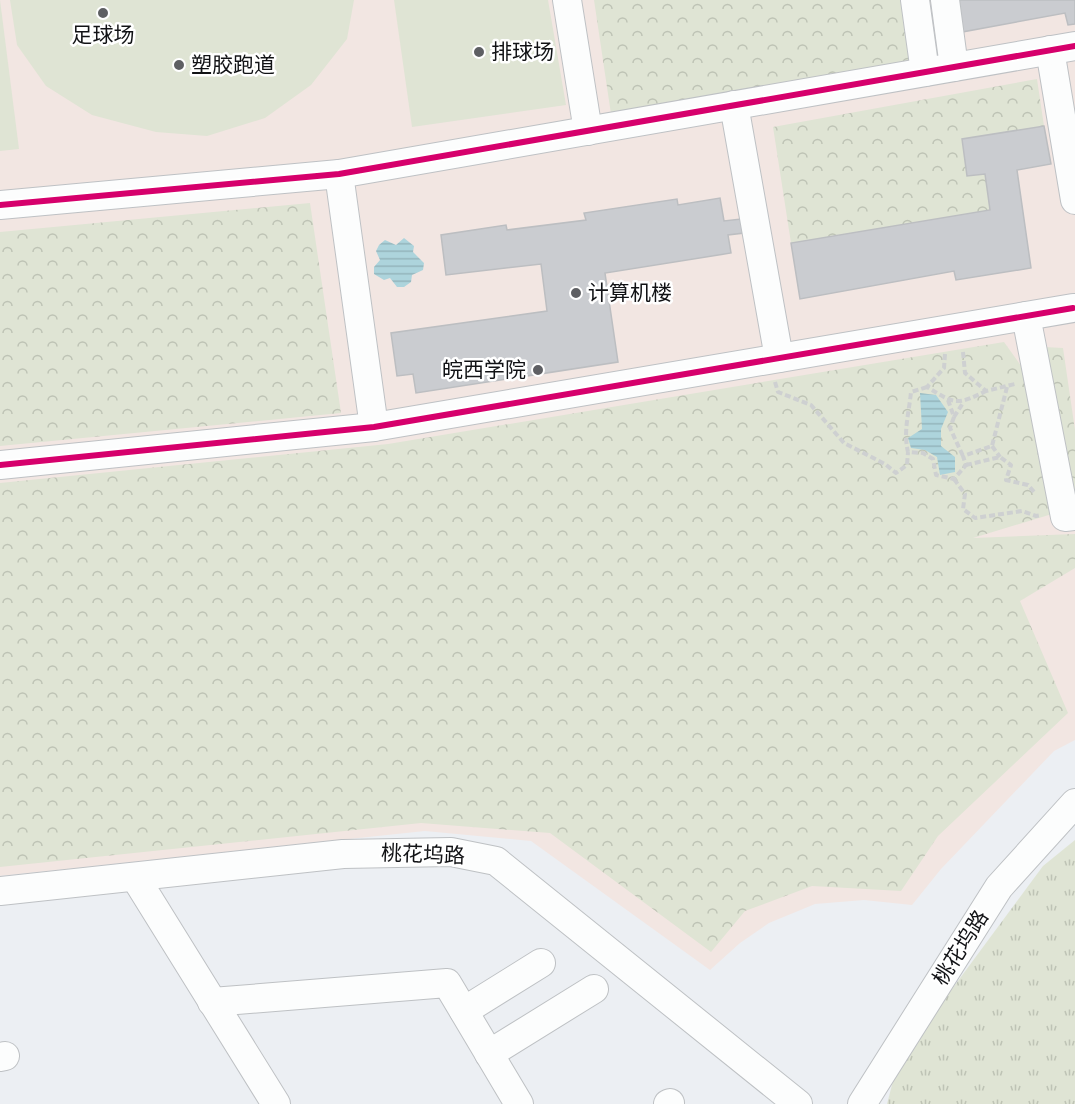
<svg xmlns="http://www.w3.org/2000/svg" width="1075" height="1104" font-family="'Sofia Sans Condensed','Noto Sans SC',sans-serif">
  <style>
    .education { fill: #f2e6e2 }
    .grass { fill: url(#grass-tufts) }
    .forest { fill: url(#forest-crowns) }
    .garden { fill: #dfe4d4 }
    .water { fill: url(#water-rules) }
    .building { fill: #caccd0; stroke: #bcbec1; stroke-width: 1.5 }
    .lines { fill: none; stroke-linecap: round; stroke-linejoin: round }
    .minor-casing { stroke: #bec1c4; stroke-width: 30 }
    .path { stroke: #ced0d1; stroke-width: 4; stroke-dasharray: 6 3; stroke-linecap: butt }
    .minor { stroke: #fcfdfd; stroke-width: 28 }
    .cycleway-casing { stroke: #fff; stroke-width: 10 }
    .cycleway { stroke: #d6006c; stroke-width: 6 }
    .poi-dot { fill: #5e5f63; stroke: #fff; stroke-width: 2 }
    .labels { text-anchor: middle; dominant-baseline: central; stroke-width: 5; stroke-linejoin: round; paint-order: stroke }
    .poi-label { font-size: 21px; fill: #111215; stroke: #fff; text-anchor: start }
    .street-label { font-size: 21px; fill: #111215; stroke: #fff }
  </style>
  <defs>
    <pattern id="grass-tufts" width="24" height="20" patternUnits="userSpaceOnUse" patternTransform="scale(1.5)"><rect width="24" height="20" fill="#dfe4d4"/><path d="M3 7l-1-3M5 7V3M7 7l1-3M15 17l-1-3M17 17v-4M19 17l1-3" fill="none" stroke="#bec3b5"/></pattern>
    <pattern id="forest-crowns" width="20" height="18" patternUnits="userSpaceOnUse" patternTransform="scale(1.5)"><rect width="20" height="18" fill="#dfe4d4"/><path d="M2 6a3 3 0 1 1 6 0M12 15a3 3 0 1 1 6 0" fill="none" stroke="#bec3b5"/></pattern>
    <pattern id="water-rules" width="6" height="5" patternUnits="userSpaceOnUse" patternTransform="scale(1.5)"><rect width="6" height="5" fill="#add4dc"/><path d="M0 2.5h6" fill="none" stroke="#94b5bc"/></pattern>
  </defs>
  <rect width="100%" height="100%" fill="#eceff3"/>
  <!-- education -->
  <polygon class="education" points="0,0 1075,0 1075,740 1054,751 941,869 912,905 864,900 815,904 769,923 740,943 710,970 531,841 425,831 0,876"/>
  <!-- grass -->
  <polygon class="grass" points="1075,840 1075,1104 887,1104 898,1062 1043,866"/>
  <!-- forest -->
  <g class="forest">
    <polygon points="594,0 901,0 911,61 611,114"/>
    <polygon points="1037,79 1044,126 962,139 967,176 985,174 990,210 791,243 773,127"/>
    <polygon points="310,203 341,413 0,446 0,232"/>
    <polygon points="1004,342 1024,370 1044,347 1063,348 1075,430 1075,507 973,538 1075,534 1075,568 1020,601 1068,713 938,836 901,891 812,886 745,911 711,952 550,833 421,823 0,867 0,483 388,444"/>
  </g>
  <!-- garden -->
  <g class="garden">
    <polygon points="0,0 19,149 0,151"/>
    <polygon points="10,0 354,0 347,39 311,85 265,118 207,136 156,132 92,115 46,86 17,45"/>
    <polygon points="394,0 548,0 566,105 412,127"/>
  </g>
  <!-- water -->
  <g class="water">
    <polygon points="404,238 414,246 413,252 424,263 423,270 412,275 411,282 404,287 397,287 390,278 384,280 374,274 374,267 380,260 376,251 379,245 385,240 396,245"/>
    <polygon points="920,393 936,395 948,412 941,429 941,446 955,457 955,472 940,475 937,457 925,450 911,448 908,438 922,429"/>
  </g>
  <!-- building -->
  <g class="building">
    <polygon points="958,0 1075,0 1075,24 1068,25 1065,13 962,32"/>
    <polygon points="1044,126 1051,164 1017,170 1031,268 956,280 954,271 800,299 791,243 990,210 985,174 967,176 962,139"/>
    <polygon points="720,198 724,221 741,219 744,233 728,235 731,253 605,273 618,362 416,393 413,374 397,376 391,333 547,311 541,264 446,275 441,235 506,225 507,230 586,220 584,213 677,199 678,205"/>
  </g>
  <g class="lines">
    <defs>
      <g id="minor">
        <polyline points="567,0 588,131"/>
        <polyline points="915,0 925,72"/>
        <polyline points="945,0 954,67"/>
        <polyline points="1050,50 1075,200"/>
        <polyline points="734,105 779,358"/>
        <polyline points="339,174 374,427"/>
        <polyline points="0,205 339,174 1075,46"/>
        <polyline points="1026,316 1065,517 1075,516"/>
        <polyline points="0,465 374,427 1073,308"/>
        <polyline points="135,877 276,1104"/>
        <polyline points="0,891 343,854 451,852 496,861 798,1104"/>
        <polyline points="212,1002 447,983 519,1104"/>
        <polyline points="464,1011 541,963"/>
        <polyline points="489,1054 594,989"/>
        <polyline points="0,1057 5,1056"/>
        <polyline points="668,1104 670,1103"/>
        <polyline points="862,1104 999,887 1075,803"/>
      </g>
    </defs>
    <!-- minor casing -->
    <use href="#minor" class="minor-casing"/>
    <!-- path -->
    <g class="path">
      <polyline points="963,352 965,373 986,391 1015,384"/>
      <path d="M945,354L944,368L927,387C955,404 956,406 986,391"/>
      <polyline points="775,382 778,392 811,405 844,443 885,464 896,473 907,465 908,452"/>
      <path d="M927,387L911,392C909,413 903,432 908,452L923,453L933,459L936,475L954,479L966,465L963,456L992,446L1007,387"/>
      <polyline points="948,400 954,417 950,428 963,456"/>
      <polyline points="954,417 963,403"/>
      <polyline points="992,446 1000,457"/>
      <polyline points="966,465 1000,457 1011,465 1006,480 1028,485 1034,492"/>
      <polyline points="954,479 965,494 963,509 975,518 1022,511 1036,516 1041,515"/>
    </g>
    <!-- minor -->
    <use href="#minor" class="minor"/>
    <defs>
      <g id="cycleway">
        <polyline points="0,205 339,174 1075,46"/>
        <polyline points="0,465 374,427 1073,308"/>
      </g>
    </defs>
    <!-- cycleway casing -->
    <use href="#cycleway" class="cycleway-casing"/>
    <!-- cycleway -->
    <use href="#cycleway" class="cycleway"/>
  </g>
  <!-- markers -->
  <g class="poi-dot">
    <circle cx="103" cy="13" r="6"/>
    <circle cx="479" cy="52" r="6"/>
    <circle cx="179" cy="65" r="6"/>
    <circle cx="576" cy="293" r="6"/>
    <circle cx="538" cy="370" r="6"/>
  </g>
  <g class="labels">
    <!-- poi labels -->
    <g class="poi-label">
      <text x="103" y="35" text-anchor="middle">足球场</text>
      <text x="491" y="52">排球场</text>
      <text x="191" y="65">塑胶跑道</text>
      <text x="588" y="293">计算机楼</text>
      <text x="526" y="370" text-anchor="end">皖西学院</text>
    </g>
    <!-- street labels -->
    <g class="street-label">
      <text transform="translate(423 855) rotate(2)">桃花坞路</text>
      <text transform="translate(961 948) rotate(-58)">桃花坞路</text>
    </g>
  </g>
</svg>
